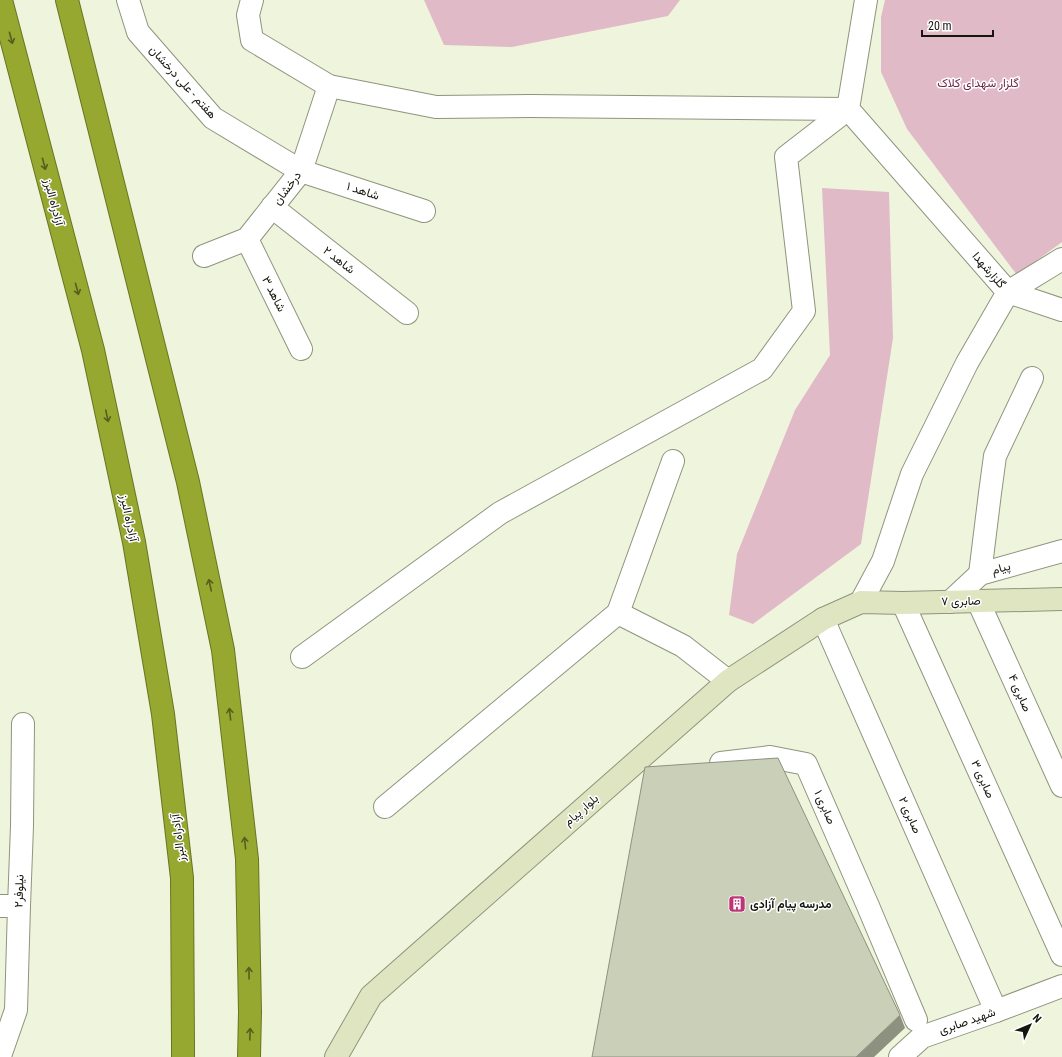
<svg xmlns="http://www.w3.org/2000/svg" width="1062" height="1057" font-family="'Roboto Condensed',Vazirmatn,sans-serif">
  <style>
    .green { fill: #e1bac8 }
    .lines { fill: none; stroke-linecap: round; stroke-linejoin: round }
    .street-casing { stroke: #8f947e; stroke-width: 24 }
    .secondary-casing { stroke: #8f947e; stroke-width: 24 }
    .highway-casing { stroke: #697523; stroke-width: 24 }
    .street { stroke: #fff; stroke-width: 22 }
    .secondary { stroke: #e0e5c1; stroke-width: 22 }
    .highway { stroke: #96a82f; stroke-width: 22 }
    .shaded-wall { fill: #8d9180 }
    .building { fill: #cacfb7; stroke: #8d9180 }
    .oneway { stroke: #565f1e }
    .labels { text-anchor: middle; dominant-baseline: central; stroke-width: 3; stroke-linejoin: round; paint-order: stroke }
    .street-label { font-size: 12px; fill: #15160e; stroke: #fff }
    .park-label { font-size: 12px; fill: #6e2848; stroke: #fff }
    .poi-label { font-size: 12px; font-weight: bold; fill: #15160e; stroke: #fff; text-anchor: start }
  </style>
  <rect width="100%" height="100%" fill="#eff5dc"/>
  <!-- green -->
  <g class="green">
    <polygon points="424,0 680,0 668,16 512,47 444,45"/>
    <polygon points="885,0 1062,0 1062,242 1017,275 907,129 881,72 881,17"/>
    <polygon points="822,188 889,192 893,338 861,544 753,624 729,615 737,554 795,410 830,355"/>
  </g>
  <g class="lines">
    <defs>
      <g id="street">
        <polyline points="128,0 138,32 213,118 301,171 424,211"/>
        <polyline points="252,0 248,15 252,40 329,86 436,107 530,106 848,109"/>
        <polyline points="272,207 407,313"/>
        <polyline points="247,239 301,349"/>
        <polyline points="204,256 247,239 301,171 329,86"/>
        <polyline points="1062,259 1008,292 1062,310"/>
        <polyline points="980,574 990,493 995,456 1032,378"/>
        <polyline points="978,601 1062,786"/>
        <polyline points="861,602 883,561 912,474 967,363 1008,292 848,109 866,0"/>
        <polyline points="950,602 980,574 1062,551"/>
        <polyline points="903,603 1062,955"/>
        <polyline points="618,613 673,461"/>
        <polyline points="823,619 996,1011"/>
        <polyline points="302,657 500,513 762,369 804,311 786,157 848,109"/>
        <polyline points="721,763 770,757 806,764 868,906 916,1020"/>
        <polyline points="385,807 618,613 683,646 728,681"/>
        <polyline points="0,906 19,906"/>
        <polyline points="0,1056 16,1010 19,906 22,826 23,724"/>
        <polyline points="900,1057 922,1037 996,1011 1062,986"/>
      </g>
      <polyline id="secondary" points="336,1057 371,996 728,681 823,619 861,602 903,603 1062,599"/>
      <g id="highway">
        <polyline points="1,0 93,350 134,542 163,714 182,878 183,1047 183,1057"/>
        <polyline points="67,0 188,482 223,650 247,859 250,1012 249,1057"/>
      </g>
    </defs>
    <!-- street casing -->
    <use href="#street" class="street-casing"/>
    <!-- secondary casing -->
    <use href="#secondary" class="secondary-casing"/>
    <!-- highway casing -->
    <use href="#highway" class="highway-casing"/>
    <!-- street -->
    <use href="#street" class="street"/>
    <!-- secondary -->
    <use href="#secondary" class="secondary"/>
    <!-- highway -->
    <use href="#highway" class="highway"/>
  </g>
  <!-- shaded-wall -->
  <polygon class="shaded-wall" points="900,1015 905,1028 874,1057 856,1057"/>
  <!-- building -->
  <polygon class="building" points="778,758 900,1015 856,1057 592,1057 645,767"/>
  <!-- one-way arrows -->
  <defs><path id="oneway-shaft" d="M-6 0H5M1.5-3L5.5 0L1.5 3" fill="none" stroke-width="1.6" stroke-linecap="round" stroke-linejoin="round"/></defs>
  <g class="oneway">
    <use href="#oneway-shaft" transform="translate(11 38) rotate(75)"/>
    <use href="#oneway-shaft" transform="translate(44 164) rotate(75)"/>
    <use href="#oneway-shaft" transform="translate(77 289) rotate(75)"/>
    <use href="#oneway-shaft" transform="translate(107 416) rotate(78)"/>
    <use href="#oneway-shaft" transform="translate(210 585) rotate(-102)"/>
    <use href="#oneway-shaft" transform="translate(230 714) rotate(-96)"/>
    <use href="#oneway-shaft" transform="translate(245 843) rotate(-96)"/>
    <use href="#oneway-shaft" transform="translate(249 973) rotate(-91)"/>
    <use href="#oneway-shaft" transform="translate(250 1034) rotate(-88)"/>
  </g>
  <!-- icons -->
  <defs>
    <symbol id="building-square" viewBox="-11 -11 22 22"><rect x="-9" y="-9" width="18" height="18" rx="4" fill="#bb3577" stroke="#fff"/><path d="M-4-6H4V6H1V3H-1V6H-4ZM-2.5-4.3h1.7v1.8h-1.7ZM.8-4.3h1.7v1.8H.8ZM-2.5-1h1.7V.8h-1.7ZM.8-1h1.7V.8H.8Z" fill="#fff"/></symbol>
  </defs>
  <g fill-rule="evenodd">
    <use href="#building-square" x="727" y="894" width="20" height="20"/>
  </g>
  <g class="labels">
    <!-- street labels -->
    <g class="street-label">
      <text transform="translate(183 82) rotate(48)">هفتم - علی درخشان</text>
      <text transform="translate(287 188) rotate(-53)">درخشان</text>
      <text transform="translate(363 191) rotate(18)">شاهد ۱</text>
      <text transform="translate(54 202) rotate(75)">آزادراه البرز</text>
      <text transform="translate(339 260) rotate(38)">شاهد ۲</text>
      <text transform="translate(989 270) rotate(49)">گلزارشهدا</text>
      <text transform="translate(274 294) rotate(63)">شاهد ۳</text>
      <text transform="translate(129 518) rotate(78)">آزادراه البرز</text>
      <text transform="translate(1001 568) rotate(-16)">پیام</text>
      <text transform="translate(961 601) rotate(-1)">صابری ۷</text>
      <text transform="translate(1020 693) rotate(66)">صابری ۴</text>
      <text transform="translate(983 779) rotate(66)">صابری ۳</text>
      <text transform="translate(825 807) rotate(66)">صابری ۱</text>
      <text transform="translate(581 810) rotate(-41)">بلوار پیام</text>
      <text transform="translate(910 815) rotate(66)">صابری ۲</text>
      <text transform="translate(178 838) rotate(-97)">آزادراه البرز</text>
      <text transform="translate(19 891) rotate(-88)">۲نیلوفر</text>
      <text transform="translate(967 1021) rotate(-19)">شهید صابری</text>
    </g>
    <!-- park labels -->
    <g class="park-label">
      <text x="978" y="83">گلزار شهدای کلاک</text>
    </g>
    <!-- poi labels -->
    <g class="poi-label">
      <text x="750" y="904">مدرسه پیام آزادی</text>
    </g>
  </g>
  <!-- north arrow -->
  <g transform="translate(1030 1025) rotate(46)" stroke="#ffffff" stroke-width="3" paint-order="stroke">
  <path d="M0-3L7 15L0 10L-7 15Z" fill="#15160e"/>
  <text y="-6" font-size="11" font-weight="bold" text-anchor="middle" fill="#15160e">N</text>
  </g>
  <!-- scale -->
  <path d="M922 30v6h71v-6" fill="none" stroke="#15160e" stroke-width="2"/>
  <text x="928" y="30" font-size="12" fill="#15160e" stroke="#ffffff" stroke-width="3" paint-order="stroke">20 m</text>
</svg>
